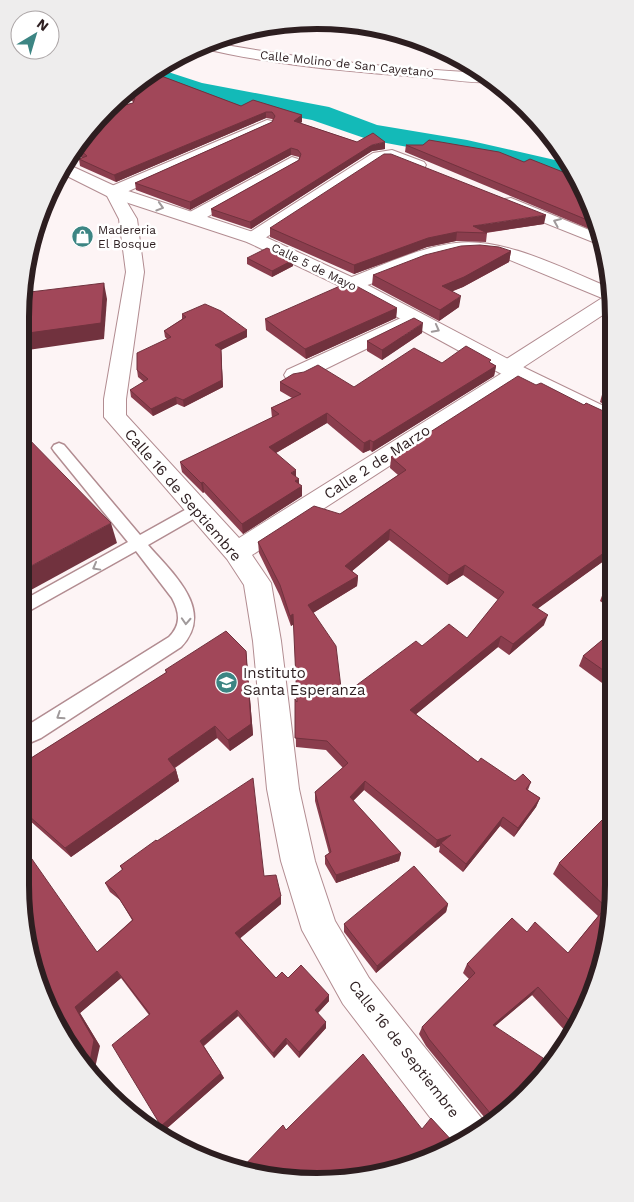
<svg xmlns="http://www.w3.org/2000/svg" width="634" height="1202" font-family="'Work Sans',sans-serif">
  <style>
    .lines { fill: none; stroke-linecap: round; stroke-linejoin: round }
    .river { fill: #13bab8; fill-rule: evenodd }
    .service-casing { stroke: #b28c91; stroke-width: 3 }
    .minor-casing { stroke: #b28c91; stroke-width: 2 }
    .tertiary-casing { stroke: #b28c91; stroke-width: 2 }
    .service { fill: #fff; fill-rule: evenodd }
    .minor { fill: #fff; fill-rule: evenodd }
    .tertiary { fill: #fff; fill-rule: evenodd }
    .wall { fill: #8a3d4d; fill-rule: evenodd }
    .shaded-wall { fill: #71323e }
    .building { fill: #a14759; stroke: #71323e; fill-rule: evenodd }
    .oneway { stroke: #a09a9b }
    .labels { text-anchor: middle; dominant-baseline: central; stroke-width: 5; stroke-linejoin: round; paint-order: stroke }
    .far-street-label { font-size: 12px; fill: #2d1e20; stroke: #fff }
    .far-poi-label { font-size: 12px; fill: #2d1e20; stroke: #fff; text-anchor: start }
    .street-label { font-size: 15px; fill: #2d1e20; stroke: #fff }
    .poi-label { font-size: 15px; fill: #2d1e20; stroke: #fff; text-anchor: start }
    .rim { fill: none; stroke: #2d1e20; stroke-width: 6 }
  </style>
  <rect width="100%" height="100%" fill="#fdf4f5"/>
  <g class="lines">
    <!-- river -->
    <polygon class="river" points="162,70 202,83 329,107 377,125 467,140 568,163 579,182 575,183 467,158 370,140 312,120 197,98 144,80"/>
    <defs>
      <path id="service" d="M59,443L64,445L140,535L192,506L197,505L202,506L204,510L202,514L148,545C172,573 216,610 181,647L41,738L20,747V730L169,637C181,625 180,613 172,598L136,551L20,616V602L128,542L54,451L52,448L54,445Z"/>
      <g id="minor">
        <path d="M210,42C300,59 391,68 483,73L494,81C478,85 450,79 433,78C356,72 276,66 201,48Z"/>
        <path d="M267,120L272,121L274,124L272,127L122,194L137,219L144,272L126,399V415L239,538L502,373L497,368L500,363L602,298L498,255C443,245 402,277 351,290L344,288L341,284L344,280C379,267 419,247 456,243C506,237 565,270 611,288L612,309L522,368L528,373L525,378L252,555L271,583L281,641L299,789L315,861L335,921L369,978L487,1125L452,1146L343,1004L302,930L281,861L267,789L253,641L244,585L227,559L104,417V399L126,272L119,219L105,192L107,188Z"/>
        <path d="M392,150L424,162L426,165L424,168C410,172 397,159 383,160L259,242L253,243L247,242L244,238L247,234L373,153Z"/>
        <polygon points="292,157 298,159 300,162 298,165 200,221 194,222 188,221 185,217 188,213"/>
        <polygon points="511,198 599,234 603,246 505,207 503,203 505,199"/>
        <polygon points="414,312 421,314 424,318 421,322 303,380 295,382 287,380 284,375 287,370"/>
      </g>
      <polygon id="tertiary" points="67,164 119,188 259,234 358,280 525,368 612,410 612,426 509,378 344,288 247,242 107,196 61,173"/>
    </defs>
    <!-- service casing -->
    <use href="#service" class="service-casing"/>
    <!-- minor casing -->
    <use href="#minor" class="minor-casing"/>
    <!-- tertiary casing -->
    <use href="#tertiary" class="tertiary-casing"/>
    <!-- service -->
    <use href="#service" class="service"/>
    <!-- minor -->
    <use href="#minor" class="minor"/>
    <!-- tertiary -->
    <use href="#tertiary" class="tertiary"/>
  </g>
  <!-- wall -->
  <g class="wall">
    <polygon points="156,74 241,106 302,115 302,122 300,123 357,142 385,149 372,151 251,229 212,216 211,209 299,160 299,157 291,155 190,210 136,190 135,183 272,122 273,120 272,119 266,118 116,182 80,166 79,159 82,158 76,153 109,109 133,103 133,102 132,101 127,100 121,94"/>
    <polygon points="406,145 524,162 568,174 591,203 599,233 405,152"/>
    <polygon points="544,224 486,233 487,233 486,242 456,241 427,247 354,274 270,237 270,228"/>
    <polygon points="511,251 509,262 463,287 452,291 459,307 439,321 372,285 373,275"/>
    <polygon points="247,258 293,260 293,266 272,277 247,264"/>
    <polygon points="397,308 396,318 306,359 266,330 265,319"/>
    <polygon points="182,314 247,330 247,337 221,350 223,387 184,407 177,404 153,416 131,397 130,390 144,382 138,377 137,370 167,339 165,337 164,331 182,319"/>
    <polygon points="422,333 382,360 367,351 367,341"/>
    <polygon points="442,363 491,363 496,366 494,376 372,452 370,450 363,453 327,423 276,453 296,477 302,496 243,534 204,492 203,493 182,472 180,462 272,418 271,408 292,398 280,391 280,382 354,387"/>
    <path d="M536,385L584,405L612,415V555L538,608L544,625L509,655L498,647L416,714L478,762L515,781L531,782L528,790L540,798L536,807L514,837L500,826L463,872L439,852L440,846L435,848L364,790L353,801L401,853L399,861L336,883L325,864V856L329,853L315,801V792L343,768L326,750L296,747L295,699L297,702L294,624L291,626L280,596L259,553L258,542L340,514L398,475L390,468L391,457ZM389,540L447,585L463,575L498,600L467,638L422,646L342,696L313,613L357,586L358,576L352,571Z"/>
    <polygon points="612,385 612,409 600,402 603,391"/>
    <polygon points="612,569 612,609 600,601"/>
    <polygon points="613,631 613,691 579,666 583,656"/>
    <polygon points="246,651 253,735 230,751 217,738 175,768 176,770 179,781 71,857 20,812 20,765 166,673 165,670"/>
    <polygon points="157,841 264,876 281,896 281,904 240,938 276,978 288,978 329,995 329,1001 318,1013 326,1028 299,1058 287,1044 274,1058 238,1016 204,1046 224,1078 165,1130 161,1126 149,1015 121,978 80,1013 100,1046 36,981 97,952 132,920 120,900 110,892 105,883 122,870 120,866"/>
    <polygon points="559,863 613,904 583,1017 569,1035 532,995 495,1026 513,1108 489,1123 426,1046 419,1034 422,1027 469,979 463,973 467,964 527,932 568,953 598,916 553,874"/>
    <polygon points="448,904 446,912 376,973 344,932 344,924"/>
  </g>
  <!-- shaded-wall -->
  <g class="shaded-wall">
    <polygon points="126,94 127,100 113,104 120,95"/>
    <polygon points="266,112 266,118 116,182 114,175"/>
    <polygon points="302,115 302,122 294,128 294,121"/>
    <polygon points="385,142 385,149 372,151 251,229 250,222 372,145"/>
    <polygon points="291,148 291,155 190,210 190,202"/>
    <polygon points="546,215 544,224 482,233 473,226"/>
    <polygon points="457,232 456,241 427,247 354,274 354,265 428,238"/>
    <polygon points="511,251 509,262 463,287 441,296 442,286"/>
    <polygon points="293,260 293,266 272,277 272,271"/>
    <polygon points="104,283 107,299 104,339 21,351 21,334"/>
    <polygon points="461,296 459,307 439,321 440,310"/>
    <polygon points="397,308 396,318 306,359 305,349"/>
    <polygon points="423,323 422,333 382,360 382,350"/>
    <polygon points="247,330 247,337 221,350 223,387 184,407 183,400 215,345"/>
    <polygon points="496,366 494,376 372,452 373,442"/>
    <polygon points="176,397 177,404 153,416 151,409"/>
    <polygon points="327,413 327,423 269,457 269,447"/>
    <polygon points="370,440 370,450 363,453 364,443"/>
    <polygon points="296,470 296,480 291,473"/>
    <polygon points="299,479 299,488 302,486 302,496 243,534 242,524 295,481"/>
    <polygon points="203,482 204,492 203,493 201,483"/>
    <polygon points="111,523 117,543 20,596 20,572"/>
    <polygon points="390,529 389,540 345,577 345,566"/>
    <polygon points="612,547 612,555 529,615 532,605"/>
    <polygon points="465,565 463,575 447,585 449,575"/>
    <polygon points="358,576 357,586 308,616 308,605"/>
    <polygon points="293,614 294,624 291,626 290,616"/>
    <polygon points="548,615 544,625 509,655 513,644"/>
    <polygon points="501,636 498,647 409,720 410,710"/>
    <polygon points="246,651 253,735 230,751 228,740"/>
    <polygon points="215,726 217,738 171,770 168,759"/>
    <polygon points="176,770 179,781 71,857 65,848"/>
    <polygon points="365,781 364,790 349,805 350,797"/>
    <polygon points="540,798 536,807 514,837 518,828"/>
    <polygon points="503,817 500,826 463,872 466,864"/>
    <polygon points="451,835 441,843 440,846 435,848 437,840"/>
    <polygon points="401,853 399,861 336,883 336,875"/>
    <polygon points="281,896 281,904 237,941 235,933"/>
    <polygon points="448,904 446,912 376,973 377,966"/>
    <polygon points="117,971 121,978 80,1013 100,1046 93,1077 88,1072 75,1007"/>
    <polygon points="538,987 532,995 488,1032 493,1025"/>
    <polygon points="329,995 329,1001 315,1016 315,1010"/>
    <polygon points="237,1010 238,1016 203,1046 200,1041"/>
    <polygon points="326,1022 326,1028 299,1058 299,1052"/>
    <polygon points="286,1038 287,1044 274,1058 273,1053"/>
    <polygon points="221,1073 224,1078 165,1130 161,1126"/>
  </g>
  <!-- building -->
  <g class="building">
    <polygon points="156,74 241,106 253,100 302,115 294,121 357,142 373,133 385,142 372,145 250,222 211,209 299,160 301,154 298,150 291,148 190,202 135,183 272,122 275,116 272,112 266,112 114,175 79,159 87,156 79,149 109,109 133,103 135,98 131,95 126,94 120,95 121,94"/>
    <polygon points="429,140 499,152 524,162 530,159 568,174 572,170 591,203 597,224 406,145 423,145"/>
    <polygon points="384,154 391,154 546,215 473,226 487,233 457,232 428,238 354,265 270,228"/>
    <polygon points="480,245 499,247 511,251 464,277 442,286 461,296 440,310 373,275 425,255 461,246"/>
    <polygon points="267,248 293,260 272,271 247,258"/>
    <polygon points="349,282 397,308 305,349 265,319"/>
    <polygon points="104,283 101,323 21,334 21,298 22,293"/>
    <polygon points="205,304 221,311 247,330 215,345 221,349 222,380 183,400 176,397 151,409 130,390 148,379 137,370 137,353 171,337 164,331 186,317 182,314"/>
    <polygon points="414,318 423,323 382,350 367,341"/>
    <polygon points="466,346 491,360 489,362 496,366 373,442 370,440 364,443 327,413 269,447 296,470 291,473 299,479 295,481 302,486 242,524 203,482 201,483 180,462 279,414 271,408 301,394 280,382 293,374 304,372 318,365 354,387 414,348 442,363"/>
    <path d="M518,376L536,385L541,383L584,405L586,403L612,415V547L532,605L548,615L513,644L501,636L410,710L478,762L481,758L515,781L523,774L531,782L526,789L540,798L518,828L503,817L466,864L441,843L451,835L437,840L365,781L350,797L401,853L336,875L325,856L331,852L315,792L348,763L327,741L295,738V699L297,702L293,614L290,616L280,585L258,542L314,506L340,514L406,470L391,457ZM390,529L449,575L465,565L504,592L467,638L449,624L422,646L416,641L342,696L336,646L308,605L358,576L345,566Z"/>
    <polygon points="612,385 612,396 603,391"/>
    <polygon points="20,430 111,523 20,572"/>
    <polygon points="612,569 612,596 604,591"/>
    <polygon points="226,631 246,651 251,724 228,740 215,726 168,759 176,770 65,848 20,808 20,765 167,672 165,670"/>
    <polygon points="613,631 613,677 583,656"/>
    <polygon points="253,778 264,876 276,875 281,896 235,933 276,978 282,972 288,978 301,965 329,995 315,1010 326,1022 299,1052 286,1038 273,1053 237,1010 200,1041 221,1073 161,1126 112,1045 150,1014 117,971 75,1007 94,1040 88,1072 82,1066 36,981 20,885 20,842 97,952 133,920 115,892 105,883 123,869 120,866 156,840 157,841"/>
    <polygon points="613,809 613,904 583,1017 575,1027 538,987 493,1025 543,1058 548,1063 513,1108 495,1119 429,1039 422,1027 475,973 467,964 512,918 527,932 535,922 568,953 606,907 559,863"/>
    <polygon points="414,866 448,904 377,966 344,924"/>
    <polygon points="363,1054 422,1129 431,1118 455,1144 431,1159 337,1181 240,1172 239,1171 283,1125 286,1130"/>
  </g>
  <!-- one-way arrows -->
  <defs><path id="oneway-chevron" d="M-2-3.5L2.5 0L-2 3.5" fill="none" stroke-width="1.6" stroke-linecap="round" stroke-linejoin="round" transform="scale(1.25)"/></defs>
  <g class="oneway">
    <use href="#oneway-chevron" transform="translate(160 207) rotate(17)"/>
    <use href="#oneway-chevron" transform="translate(557 222) rotate(-157)"/>
    <use href="#oneway-chevron" transform="translate(436 329) rotate(28)"/>
    <use href="#oneway-chevron" transform="translate(96 567) rotate(151)"/>
    <use href="#oneway-chevron" transform="translate(186 621) rotate(93)"/>
    <use href="#oneway-chevron" transform="translate(60 716) rotate(147)"/>
  </g>
  <!-- icons -->
  <defs>
    <symbol id="shop-disc" viewBox="-11 -11 22 22"><circle r="9.5" fill="#3c8583" stroke="#fff"/><path d="M-5-2.5h2.3a2.7 3.5 0 0 1 5.4 0H5L5.5 6h-11ZM-1.5-2.5h3a1.5 2.3 0 0 0-3 0Z" fill="#fff"/></symbol>
    <symbol id="school-disc" viewBox="-11 -11 22 22"><circle r="9.5" fill="#3c8583" stroke="#fff"/><path d="M0-5L7-2L0 1L-7-2ZM-4 1L0 2.5L4 1V4Q0 6-4 4Z" fill="#fff"/></symbol>
  </defs>
  <g fill-rule="evenodd">
    <use href="#shop-disc" x="70" y="224" width="25" height="25"/>
    <use href="#school-disc" x="214" y="670" width="25" height="25"/>
  </g>
  <g class="labels">
    <!-- far-street labels -->
    <g class="far-street-label">
      <text transform="translate(347 64) rotate(6)">Calle Molino de San Cayetano</text>
      <text transform="translate(314 267) rotate(26)">Calle 5 de Mayo</text>
    </g>
    <!-- far-poi labels -->
    <g class="far-poi-label">
      <text x="98" y="230">Madereria<tspan x="98" dy="14">El Bosque</tspan></text>
    </g>
    <!-- street labels -->
    <g class="street-label">
      <text transform="translate(377 462) rotate(-33)">Calle 2 de Marzo</text>
      <text transform="translate(183 495) rotate(49)">Calle 16 de Septiembre</text>
      <text transform="translate(404 1049) rotate(52)">Calle 16 de Septiembre</text>
    </g>
    <!-- poi labels -->
    <g class="poi-label">
      <text x="243" y="673">Instituto<tspan x="243" dy="17">Santa Esperanza</tspan></text>
    </g>
  </g>
  <!-- crop -->
  <path d="M0 0H634V1202H0ZM317 29H317A288 288 0 0 1 605 317V885A288 288 0 0 1 317 1173H317A288 288 0 0 1 29 885V317A288 288 0 0 1 317 29Z" fill="#eeeded" fill-rule="evenodd"/>
  <path class="rim" d="M317 29H317A288 288 0 0 1 605 317V885A288 288 0 0 1 317 1173H317A288 288 0 0 1 29 885V317A288 288 0 0 1 317 29Z"/>
  <!-- north arrow -->
  <g transform="translate(35 35) rotate(38)"><circle r="24" fill="#ffffff" stroke="#aba5a6"/>
  <path d="M0-4L9 19L0 12L-9 19Z" fill="#3c8583"/>
  <text y="-8" font-size="14" font-weight="bold" text-anchor="middle" fill="#2d1e20">N</text>
  </g>
</svg>
